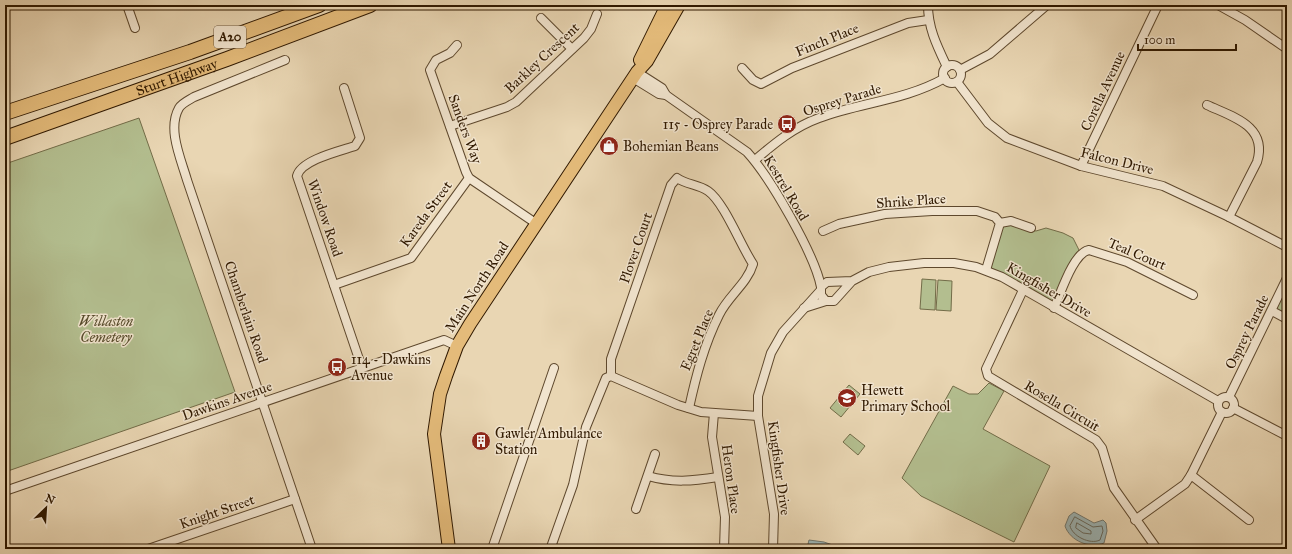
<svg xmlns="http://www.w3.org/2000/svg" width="1292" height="554" font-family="'IM FELL Great Primer',serif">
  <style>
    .green { fill: #b3be8f; stroke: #726c48 }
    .water { fill: #9cb6b8; stroke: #71776e }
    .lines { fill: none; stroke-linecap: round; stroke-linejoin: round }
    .shore { stroke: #66685c; stroke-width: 1 }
    .street-casing { stroke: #5e482d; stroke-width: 10 }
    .primary-casing { stroke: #301900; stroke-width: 14 }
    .highway-casing { stroke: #301900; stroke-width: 16 }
    .street { stroke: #f1e4ce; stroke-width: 8 }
    .primary { stroke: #e4bb7a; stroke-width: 12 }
    .highway { stroke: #e4bb7a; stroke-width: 14 }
    .labels { text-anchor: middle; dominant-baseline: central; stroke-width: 3; stroke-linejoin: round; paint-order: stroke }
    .shield { fill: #f1e4ce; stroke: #6a563e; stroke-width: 1 }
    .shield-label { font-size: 13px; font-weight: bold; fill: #301900 }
    .street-label { font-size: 14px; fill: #301900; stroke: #f1e4ce }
    .poi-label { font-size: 14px; fill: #301900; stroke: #f1e4ce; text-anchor: start }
    .park-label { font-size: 14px; font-style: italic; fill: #574b2b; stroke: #f1e4ce }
  </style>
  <rect width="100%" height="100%" fill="#e9d6b3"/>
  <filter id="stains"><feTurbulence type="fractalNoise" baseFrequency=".005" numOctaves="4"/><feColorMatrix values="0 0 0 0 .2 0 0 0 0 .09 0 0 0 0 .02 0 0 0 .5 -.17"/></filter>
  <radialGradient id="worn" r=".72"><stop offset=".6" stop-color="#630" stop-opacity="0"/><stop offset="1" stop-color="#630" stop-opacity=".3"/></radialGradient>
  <!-- green -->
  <g class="green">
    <polygon points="139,118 235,392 5,472 5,164"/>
    <polygon points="1002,224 1007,224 1036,231 1046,228 1063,233 1073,238 1079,250 1052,303 990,268"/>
    <polygon points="922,279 936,280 935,310 920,309"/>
    <polygon points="938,280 952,281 951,311 936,310"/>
    <polygon points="1287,287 1287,316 1275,310"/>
    <polygon points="989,383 1004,391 983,429 1050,466 1014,542 921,496 902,478 953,386 969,394 978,394"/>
    <polygon points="849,385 860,394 841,417 830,408"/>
    <polygon points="850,434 865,446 858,455 843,442"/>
  </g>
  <!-- water -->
  <g class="water">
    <path d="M1074,512L1094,523L1103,520L1106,523L1107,531L1104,543C1090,549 1070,541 1065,526L1069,516Z"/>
    <polygon points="809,540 824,542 844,549 816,549 808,544"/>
  </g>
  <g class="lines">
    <!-- shore -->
    <g class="shore">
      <path d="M1075,517L1093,527L1102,526L1103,531L1100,540C1090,545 1072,536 1070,526Z"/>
      <polygon points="1077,523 1091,531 1091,534 1083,533 1076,528"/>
    </g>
    <defs>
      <g id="street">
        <polyline points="127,5 135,28"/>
        <path d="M928,5C928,28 937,46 947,67"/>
        <polyline points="1218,5 1245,20 1287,49"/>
        <polyline points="541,18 572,49"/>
        <polyline points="457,45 450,53 436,60 430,70 466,172 469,178 537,224"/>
        <path d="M285,60L194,97C189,100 182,103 179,108C167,129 181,159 187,180L312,549"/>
        <circle cx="952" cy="74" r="9"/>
        <polyline points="742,68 753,80 761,84 792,68 908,23 928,20"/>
        <polyline points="960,70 990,54 1047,5"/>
        <path d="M637,72L662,88L666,95L747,152C770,177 815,255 821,287"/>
        <polyline points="633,78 659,94 666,95"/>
        <polyline points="957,82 988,123 1007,138 1081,166 1163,186 1229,217 1287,247"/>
        <path d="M344,88L360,138L355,146C340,151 301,160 297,176L362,368"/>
        <path d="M1207,105C1233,117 1268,126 1257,162L1229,217"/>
        <polyline points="450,126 507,107 516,102 584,38 591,29 597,14"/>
        <path d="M755,160C775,143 794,127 819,118C861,102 904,101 945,78"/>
        <polyline points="1081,166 1158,5"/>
        <polyline points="1000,223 1011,221 1031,228"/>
        <polyline points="823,231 839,224 885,214 932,211 977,211 995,217 1000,223 986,270"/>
        <polyline points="852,281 834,301 826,301 821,295 821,287 827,282 852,281 869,272 889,267 924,263 954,263 976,267 1002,277 1218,401"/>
        <polyline points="334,285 411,258 469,178"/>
        <polyline points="1023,290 986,369 988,376 1096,440 1102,448 1114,488 1157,549"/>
        <polyline points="804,308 826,301"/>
        <path d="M1054,308C1061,293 1073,253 1089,250L1127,262L1193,295"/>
        <polyline points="1272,311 1287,319"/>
        <path d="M611,376V359L671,185L677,178C687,185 698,184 708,191C724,202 741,246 753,264C747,284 728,296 719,315C704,345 696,376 689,408"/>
        <circle cx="1226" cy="405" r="8"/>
        <polyline points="1229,397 1287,278"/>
        <polyline points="1233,408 1287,436"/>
        <polyline points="714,413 712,437 725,517 724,549"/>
        <polyline points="1191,475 1249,520"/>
        <path d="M648,476C672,483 693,481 718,477"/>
        <polyline points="5,491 444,340 457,346"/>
        <polyline points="636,509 655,454"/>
        <polyline points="1135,520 1185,484 1191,475 1222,412"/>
        <polyline points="148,549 295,499"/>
        <polyline points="492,549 554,368"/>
        <polyline points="558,549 551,547 573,485 586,427 606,378 611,376 678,405 701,412 758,416"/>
        <polyline points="773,549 774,514 758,416 758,396 771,353 783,332 820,291"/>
        <polyline points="1286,549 1287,548"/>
      </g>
      <g id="primary">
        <polyline points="640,60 667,5"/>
        <polyline points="449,549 434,434 440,394 446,376 457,346 470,324 637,72 647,61 679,5"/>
      </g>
      <g id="highway">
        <polyline points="5,113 190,52 319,5"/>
        <path id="s1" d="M5,138L227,59L370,5"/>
      </g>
    </defs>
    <!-- street casing -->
    <use href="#street" class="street-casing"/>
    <!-- primary casing -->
    <use href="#primary" class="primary-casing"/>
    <!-- highway casing -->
    <use href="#highway" class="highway-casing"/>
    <!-- street -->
    <use href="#street" class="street"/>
    <!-- primary -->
    <use href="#primary" class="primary"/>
    <!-- highway -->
    <use href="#highway" class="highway"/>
  </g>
  <!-- icons -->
  <defs>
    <symbol id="bus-disc" viewBox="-11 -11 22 22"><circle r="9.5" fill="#8f2418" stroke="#f1e4ce"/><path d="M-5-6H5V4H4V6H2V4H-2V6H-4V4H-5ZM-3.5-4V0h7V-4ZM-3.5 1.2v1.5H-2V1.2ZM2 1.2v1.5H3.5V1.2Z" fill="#fff"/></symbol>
    <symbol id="shop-disc" viewBox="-11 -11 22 22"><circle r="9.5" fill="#8f2418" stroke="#f1e4ce"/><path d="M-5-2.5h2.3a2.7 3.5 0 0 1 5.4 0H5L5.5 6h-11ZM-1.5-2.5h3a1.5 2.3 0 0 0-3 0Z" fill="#fff"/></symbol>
    <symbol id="school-disc" viewBox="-11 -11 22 22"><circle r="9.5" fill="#8f2418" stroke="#f1e4ce"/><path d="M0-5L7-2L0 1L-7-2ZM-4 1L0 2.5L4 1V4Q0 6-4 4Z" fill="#fff"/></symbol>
    <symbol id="building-disc" viewBox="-11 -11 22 22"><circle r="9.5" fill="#8f2418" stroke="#f1e4ce"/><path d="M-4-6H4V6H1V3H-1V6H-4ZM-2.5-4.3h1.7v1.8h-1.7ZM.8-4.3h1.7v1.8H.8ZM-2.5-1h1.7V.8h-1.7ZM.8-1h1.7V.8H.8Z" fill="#fff"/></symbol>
  </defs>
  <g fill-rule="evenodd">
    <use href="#bus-disc" x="776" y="113" width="22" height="22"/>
    <use href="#shop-disc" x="598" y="135" width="22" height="22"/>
    <use href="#bus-disc" x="326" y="356" width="22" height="22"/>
    <use href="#school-disc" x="836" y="387" width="22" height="22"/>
    <use href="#building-disc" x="470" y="430" width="22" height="22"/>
  </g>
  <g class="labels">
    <!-- shield labels -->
    <rect class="shield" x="214" y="26" width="32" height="22" rx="3"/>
    <g class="shield-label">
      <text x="230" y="37">A20</text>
    </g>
    <!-- street labels -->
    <g class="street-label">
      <text transform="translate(827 40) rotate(-22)">Finch Place</text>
      <text transform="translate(542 58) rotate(-43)">Barkley Crescent</text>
      <text stroke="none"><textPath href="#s1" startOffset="182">Sturt Highway</textPath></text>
      <text transform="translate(1103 91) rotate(-65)">Corella Avenue</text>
      <text transform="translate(842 100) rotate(-17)">Osprey Parade</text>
      <text transform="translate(465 129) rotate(70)">Sanders Way</text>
      <text transform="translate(1117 161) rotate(14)">Falcon Drive</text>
      <text transform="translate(786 188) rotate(59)">Kestrel Road</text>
      <text transform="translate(911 201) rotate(-4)">Shrike Place</text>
      <text transform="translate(426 214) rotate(-54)">Kareda Street</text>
      <text transform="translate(325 218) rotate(71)">Window Road</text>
      <text transform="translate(636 248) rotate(-71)">Plover Court</text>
      <text transform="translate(1137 254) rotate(23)">Teal Court</text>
      <text transform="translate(477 287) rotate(-57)">Main North Road</text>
      <text transform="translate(1049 290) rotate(30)">Kingfisher Drive</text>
      <text transform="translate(246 312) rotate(71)">Chamberlain Road</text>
      <text transform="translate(1247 332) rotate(-64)">Osprey Parade</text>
      <text transform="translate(697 340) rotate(-68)">Egret Place</text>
      <text transform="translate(227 401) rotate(-19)">Dawkins Avenue</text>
      <text transform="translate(1062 406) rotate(31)">Rosella Circuit</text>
      <text transform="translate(779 468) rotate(82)">Kingfisher Drive</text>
      <text transform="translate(731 479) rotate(82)">Heron Place</text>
      <text transform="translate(217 512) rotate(-19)">Knight Street</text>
    </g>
    <!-- poi labels -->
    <g class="poi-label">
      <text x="773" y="124" text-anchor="end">115 - Osprey Parade</text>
      <text x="623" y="146">Bohemian Beans</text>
      <text x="351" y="359">114 - Dawkins<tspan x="351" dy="16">Avenue</tspan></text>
      <text x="861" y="390">Hewett<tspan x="861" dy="16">Primary School</tspan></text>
      <text x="495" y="433">Gawler Ambulance<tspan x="495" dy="16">Station</tspan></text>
    </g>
    <!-- park labels -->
    <g class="park-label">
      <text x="106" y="321">Willaston<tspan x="106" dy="16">Cemetery</tspan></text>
    </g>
  </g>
  <!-- margin -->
  <rect width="1292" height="554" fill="none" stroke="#e9d6b3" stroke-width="20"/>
  <rect x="6" y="6" width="1280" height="542" fill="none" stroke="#301900" stroke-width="2"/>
  <rect x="10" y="10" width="1272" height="534" fill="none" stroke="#301900"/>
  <!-- north arrow -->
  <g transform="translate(46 508) rotate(25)" stroke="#f1e4ce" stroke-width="3" paint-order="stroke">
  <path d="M0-3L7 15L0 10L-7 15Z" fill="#301900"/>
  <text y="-6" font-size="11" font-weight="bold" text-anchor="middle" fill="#301900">N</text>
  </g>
  <!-- scale -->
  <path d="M1138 44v6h98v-6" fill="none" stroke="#301900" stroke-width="2"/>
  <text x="1144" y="44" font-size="12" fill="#301900" stroke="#f1e4ce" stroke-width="3" paint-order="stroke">100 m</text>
  <rect width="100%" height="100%" filter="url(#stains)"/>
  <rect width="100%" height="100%" fill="url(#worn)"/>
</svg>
